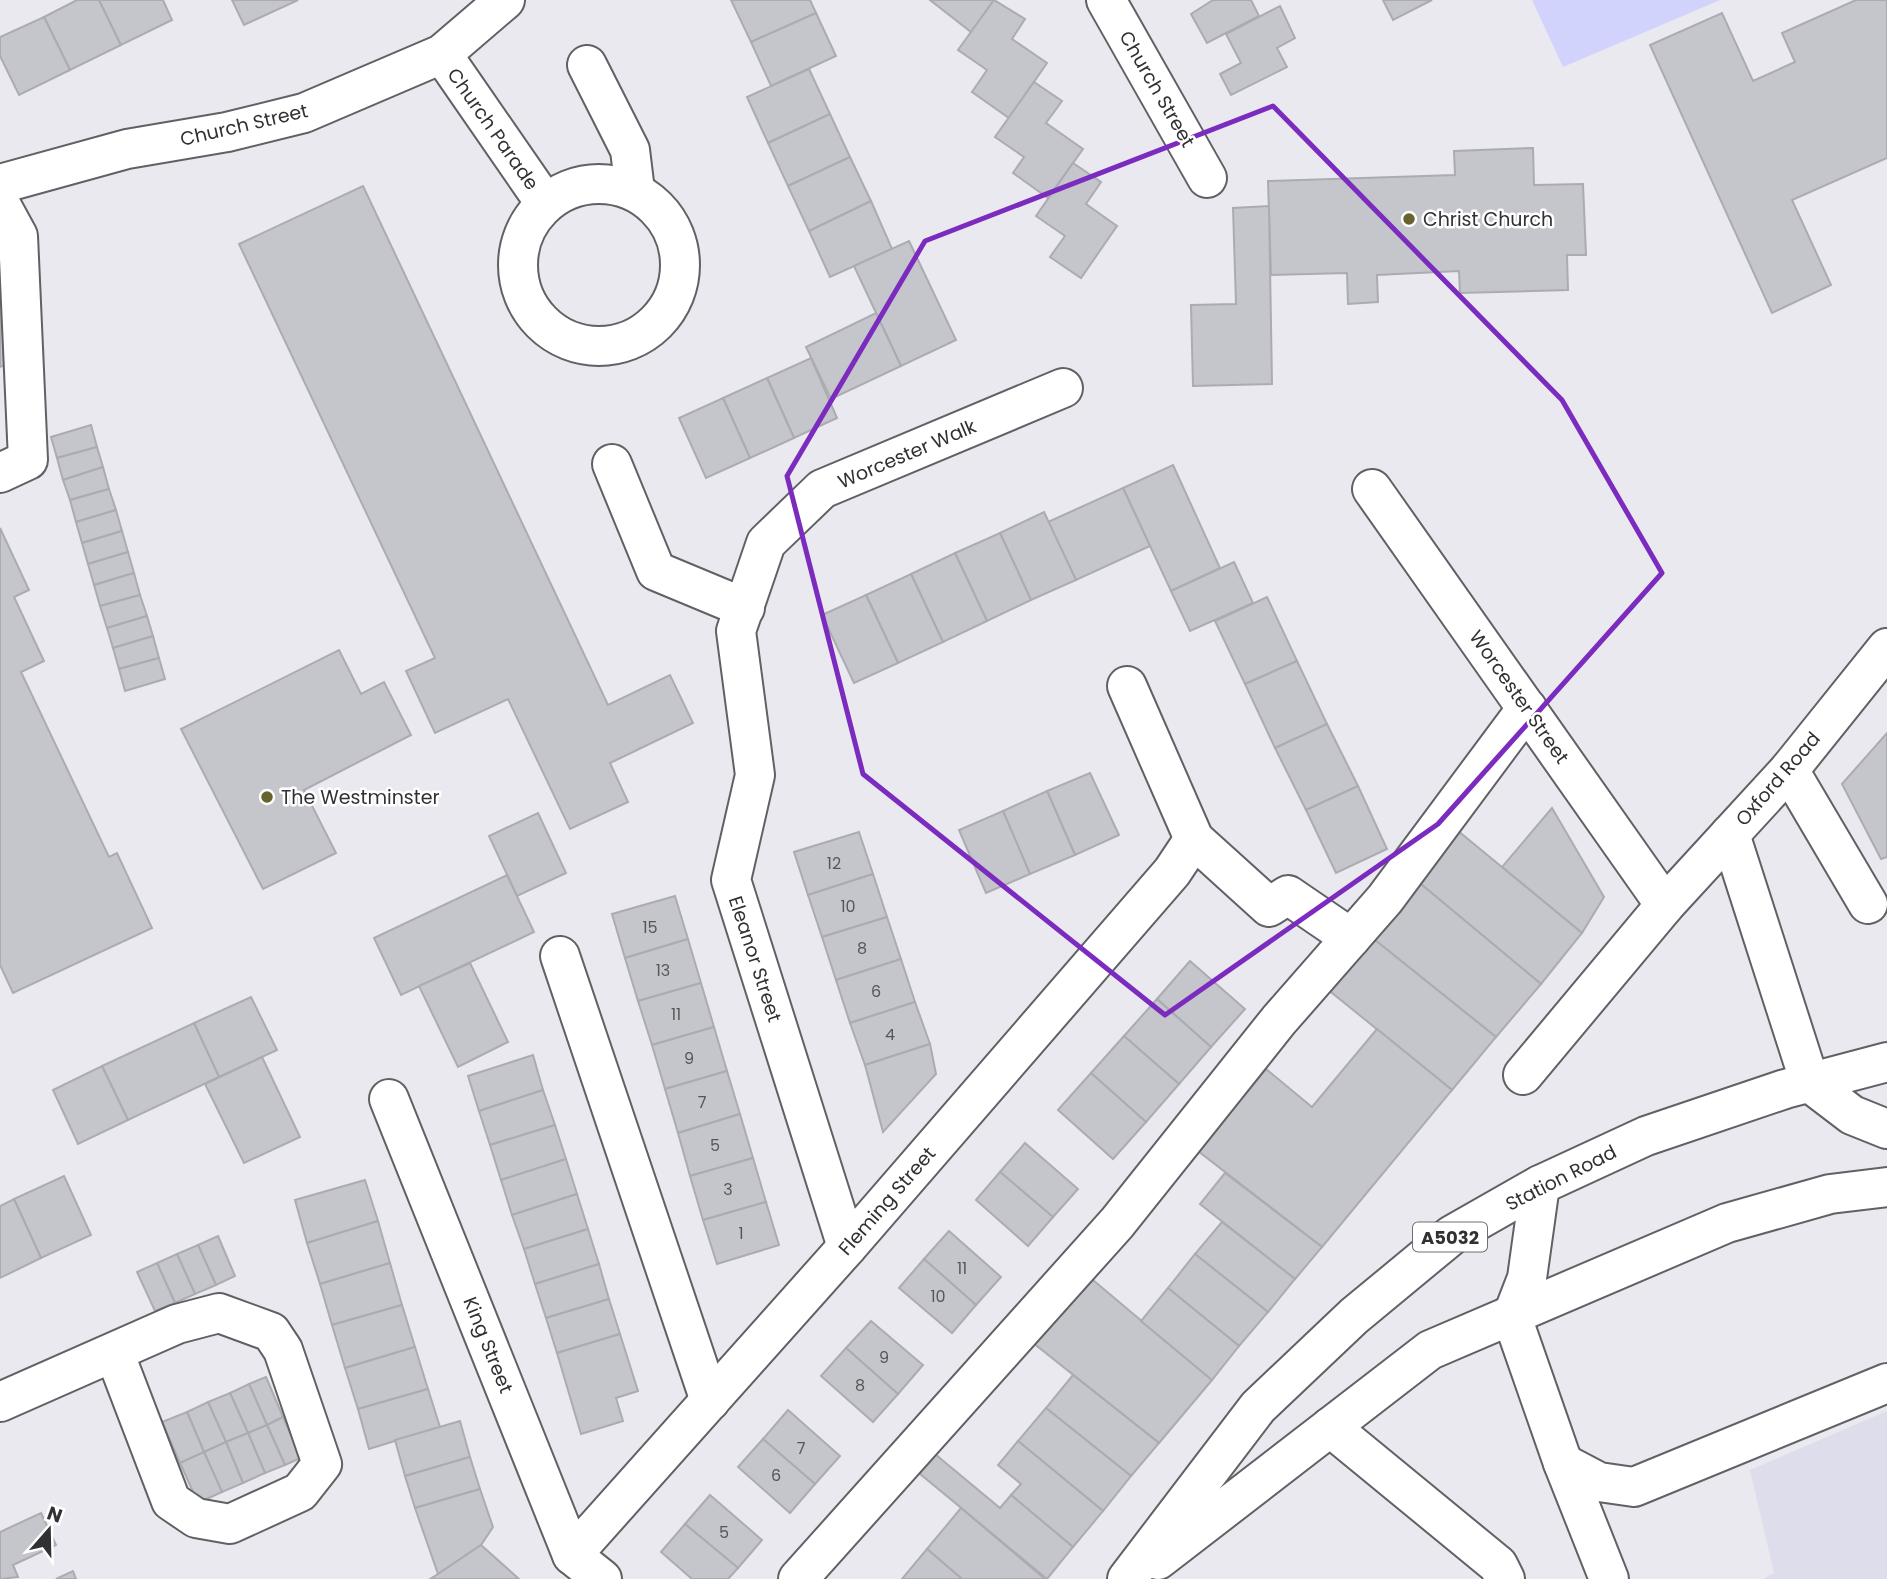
<svg xmlns="http://www.w3.org/2000/svg" width="1887" height="1579" font-family="Poppins,sans-serif">
  <style>
    .built { fill: #ddddeb }
    .green { fill: #d2d3fc }
    .building { fill: #c5c6cb; stroke: #ababb1; stroke-width: 2 }
    .lines { fill: none; stroke-linecap: round; stroke-linejoin: round }
    .minor-casing { stroke: #606165; stroke-width: 42 }
    .major-casing { stroke: #606165; stroke-width: 42 }
    .minor { stroke: #fff; stroke-width: 38 }
    .major { stroke: #fff; stroke-width: 38 }
    .marked { fill: none; stroke: #7b2cbf; stroke-width: 5; stroke-linejoin: round }
    .poi-dot { fill: #67632f; stroke: #fff; stroke-width: 2.5 }
    .labels { text-anchor: middle; dominant-baseline: central; stroke-width: 5; stroke-linejoin: round; paint-order: stroke }
    .number-label { font-size: 16px; fill: #56565a }
    .shield { fill: #fff; stroke: #6f6f71; stroke-width: 2 }
    .shield-label { font-size: 18px; font-weight: bold; fill: #313134 }
    .street-label { font-size: 19px; fill: #313134; stroke: #fff }
    .poi-label { font-size: 19px; fill: #313134; stroke: #fff; text-anchor: start }
  </style>
  <rect width="100%" height="100%" fill="#e9e9ef"/>
  <!-- built -->
  <polygon class="built" points="1887,1411 1887,1579 1763,1579 1774,1573 1750,1470"/>
  <!-- green -->
  <polygon class="green" points="1532,0 1720,0 1563,67"/>
  <!-- building -->
  <g class="building">
    <polygon points="77,0 99,0 121,45 70,70 44,17"/>
    <polygon points="99,0 163,0 172,20 121,45"/>
    <polygon points="232,0 298,0 244,25"/>
    <polygon points="731,0 810,0 816,13 751,42"/>
    <polygon points="930,0 994,0 971,32"/>
    <polygon points="994,0 1025,19 1012,39 1047,63 1009,118 972,92 987,70 958,50"/>
    <polygon points="1213,0 1251,0 1259,16 1207,43 1191,14"/>
    <polygon points="1383,0 1432,0 1393,20"/>
    <polygon points="1856,0 1887,0 1887,158 1792,200 1831,285 1772,313 1650,45 1722,13 1753,81 1795,62 1782,33"/>
    <polygon points="1280,6 1295,38 1277,48 1287,67 1231,95 1220,74 1241,63 1226,34"/>
    <polygon points="816,13 836,56 771,86 751,42"/>
    <polygon points="44,17 70,70 19,95 0,56 0,37"/>
    <polygon points="809,69 830,114 768,143 747,97"/>
    <polygon points="1034,82 1062,101 1046,123 1083,149 1048,198 1013,173 1024,157 995,137"/>
    <polygon points="830,114 850,157 788,186 768,143"/>
    <polygon points="1533,148 1534,185 1583,184 1586,255 1567,255 1568,290 1460,293 1459,271 1377,275 1378,302 1348,304 1347,273 1271,275 1268,181 1455,175 1454,151"/>
    <polygon points="850,157 871,201 809,231 788,186"/>
    <polygon points="1073,163 1101,182 1086,204 1117,226 1081,278 1050,257 1065,236 1036,216"/>
    <polygon points="363,186 608,705 670,675 693,723 610,763 628,802 570,829 508,699 435,733 406,671 435,658 239,244"/>
    <polygon points="871,201 892,249 830,277 809,231"/>
    <polygon points="1269,206 1272,384 1193,386 1191,305 1236,304 1233,208"/>
    <polygon points="909,241 956,340 901,366 854,266"/>
    <polygon points="3,271 10,363 0,367 0,272"/>
    <polygon points="876,313 901,366 831,399 806,347"/>
    <polygon points="811,358 837,418 794,438 767,378"/>
    <polygon points="767,378 794,438 750,458 723,398"/>
    <polygon points="723,398 750,458 706,478 679,418"/>
    <polygon points="91,425 97,447 57,458 51,437"/>
    <polygon points="97,447 103,467 63,480 57,458"/>
    <polygon points="1173,465 1220,568 1171,591 1123,488"/>
    <polygon points="103,467 109,489 70,500 63,480"/>
    <polygon points="1123,488 1150,546 1076,580 1048,522"/>
    <polygon points="109,489 116,510 76,522 70,500"/>
    <polygon points="116,510 122,531 82,543 76,522"/>
    <polygon points="1044,512 1076,580 1031,600 1000,533"/>
    <polygon points="0,528 29,590 14,597 44,661 21,672 109,857 117,853 152,928 13,993 0,965"/>
    <polygon points="122,531 128,552 88,564 82,543"/>
    <polygon points="1000,533 1031,600 987,621 955,553"/>
    <polygon points="128,552 134,573 94,585 88,564"/>
    <polygon points="955,553 987,621 943,642 911,574"/>
    <polygon points="1234,562 1253,603 1190,631 1171,591"/>
    <polygon points="134,573 140,595 100,606 94,585"/>
    <polygon points="911,574 943,642 898,663 866,595"/>
    <polygon points="140,595 147,616 107,628 100,606"/>
    <polygon points="866,595 898,663 854,683 822,615"/>
    <polygon points="1267,597 1297,661 1245,684 1215,621"/>
    <polygon points="147,616 153,636 113,648 107,628"/>
    <polygon points="153,636 159,658 119,669 113,648"/>
    <polygon points="339,650 361,694 384,682 411,735 304,790 336,853 263,889 181,729"/>
    <polygon points="159,658 165,679 125,691 119,669"/>
    <polygon points="1297,661 1327,724 1275,748 1245,684"/>
    <polygon points="1327,724 1358,786 1306,810 1275,748"/>
    <polygon points="1887,733 1887,857 1881,859 1842,784"/>
    <polygon points="1090,773 1119,835 1075,855 1047,791"/>
    <polygon points="1358,786 1387,849 1336,873 1306,810"/>
    <polygon points="1047,791 1075,855 1030,874 1003,811"/>
    <polygon points="1552,808 1604,897 1582,933 1502,867"/>
    <polygon points="1003,811 1030,874 986,893 959,830"/>
    <polygon points="538,813 566,873 517,896 489,836"/>
    <polygon points="1457,830 1582,933 1541,984 1416,880"/>
    <polygon points="859,832 873,874 808,895 794,852"/>
    <polygon points="873,874 887,917 822,937 808,895"/>
    <polygon points="507,875 534,932 401,995 374,938"/>
    <polygon points="1416,880 1541,984 1496,1037 1370,936"/>
    <polygon points="675,896 688,939 625,958 612,914"/>
    <polygon points="887,917 901,959 836,980 822,937"/>
    <polygon points="1370,936 1496,1037 1452,1090 1326,988"/>
    <polygon points="688,939 701,983 638,1001 625,958"/>
    <polygon points="901,959 915,1002 850,1023 836,980"/>
    <polygon points="1190,961 1245,1009 1211,1047 1157,999"/>
    <polygon points="470,963 508,1042 458,1067 419,986"/>
    <polygon points="701,983 714,1027 652,1045 638,1001"/>
    <polygon points="251,997 277,1050 219,1077 194,1023"/>
    <polygon points="1157,999 1211,1047 1179,1084 1124,1036"/>
    <polygon points="915,1002 930,1044 865,1065 850,1023"/>
    <polygon points="194,1023 219,1077 128,1120 102,1066"/>
    <polygon points="714,1027 727,1071 665,1089 652,1045"/>
    <polygon points="1377,1029 1452,1090 1322,1247 1198,1151 1266,1069 1312,1107"/>
    <polygon points="1124,1036 1179,1084 1146,1122 1091,1073"/>
    <polygon points="930,1044 936,1074 883,1132 865,1065"/>
    <polygon points="533,1055 543,1090 479,1111 468,1076"/>
    <polygon points="262,1057 300,1137 244,1163 205,1084"/>
    <polygon points="102,1066 128,1120 78,1144 53,1090"/>
    <polygon points="727,1071 740,1114 678,1133 665,1089"/>
    <polygon points="1091,1073 1146,1122 1113,1159 1058,1110"/>
    <polygon points="543,1090 555,1125 490,1145 479,1111"/>
    <polygon points="740,1114 753,1158 690,1176 678,1133"/>
    <polygon points="555,1125 566,1159 501,1180 490,1145"/>
    <polygon points="1025,1143 1078,1189 1053,1217 1000,1172"/>
    <polygon points="753,1158 766,1202 703,1220 690,1176"/>
    <polygon points="566,1159 577,1194 512,1215 501,1180"/>
    <polygon points="1000,1172 1053,1217 1028,1246 976,1200"/>
    <polygon points="1225,1173 1322,1247 1295,1279 1200,1204"/>
    <polygon points="64,1176 91,1235 41,1258 14,1199"/>
    <polygon points="365,1180 378,1221 307,1243 295,1200"/>
    <polygon points="577,1194 588,1229 524,1249 512,1215"/>
    <polygon points="14,1199 41,1258 0,1278 0,1206"/>
    <polygon points="766,1202 779,1245 717,1264 703,1220"/>
    <polygon points="378,1221 390,1263 320,1284 307,1243"/>
    <polygon points="1222,1222 1295,1279 1268,1312 1195,1254"/>
    <polygon points="588,1229 599,1264 535,1284 524,1249"/>
    <polygon points="949,1231 1001,1277 976,1305 924,1259"/>
    <polygon points="218,1236 235,1276 216,1285 198,1245"/>
    <polygon points="198,1245 216,1285 195,1294 177,1254"/>
    <polygon points="177,1254 195,1294 175,1303 157,1263"/>
    <polygon points="1195,1254 1268,1312 1239,1346 1168,1288"/>
    <polygon points="924,1259 976,1305 952,1333 899,1288"/>
    <polygon points="157,1263 175,1303 155,1311 137,1272"/>
    <polygon points="390,1263 402,1305 332,1325 320,1284"/>
    <polygon points="599,1264 609,1299 546,1318 535,1284"/>
    <polygon points="1087,1275 1212,1380 1159,1443 1032,1342"/>
    <polygon points="1168,1288 1239,1346 1212,1380 1141,1321"/>
    <polygon points="609,1299 620,1334 557,1353 546,1318"/>
    <polygon points="402,1305 415,1347 345,1368 332,1325"/>
    <polygon points="871,1321 923,1365 898,1394 846,1348"/>
    <polygon points="620,1334 638,1391 616,1398 623,1421 581,1434 557,1353"/>
    <polygon points="415,1347 428,1389 358,1409 345,1368"/>
    <polygon points="846,1348 898,1394 873,1422 821,1376"/>
    <polygon points="1073,1375 1159,1443 1131,1476 1046,1408"/>
    <polygon points="266,1377 283,1417 267,1425 249,1384"/>
    <polygon points="249,1384 267,1425 248,1433 230,1393"/>
    <polygon points="428,1389 440,1427 369,1449 358,1409"/>
    <polygon points="230,1393 248,1433 226,1442 208,1402"/>
    <polygon points="208,1402 226,1442 204,1452 187,1412"/>
    <polygon points="1046,1408 1131,1476 1103,1511 1018,1441"/>
    <polygon points="788,1410 840,1456 815,1484 763,1439"/>
    <polygon points="187,1412 204,1452 180,1463 162,1422"/>
    <polygon points="283,1417 301,1458 285,1465 267,1425"/>
    <polygon points="460,1421 470,1457 405,1476 395,1440"/>
    <polygon points="267,1425 285,1465 265,1473 248,1433"/>
    <polygon points="248,1433 265,1473 243,1483 226,1442"/>
    <polygon points="763,1439 815,1484 790,1513 738,1467"/>
    <polygon points="1018,1441 1103,1511 1073,1547 1011,1495 1021,1484 998,1465"/>
    <polygon points="226,1442 243,1483 222,1492 204,1452"/>
    <polygon points="204,1452 222,1492 198,1503 180,1463"/>
    <polygon points="935,1454 1000,1508 1011,1495 1073,1547 1047,1579 919,1473"/>
    <polygon points="470,1457 480,1489 415,1508 405,1476"/>
    <polygon points="480,1489 493,1527 481,1545 438,1574 415,1508"/>
    <polygon points="710,1495 762,1540 738,1568 685,1524"/>
    <polygon points="961,1508 1045,1579 962,1579 927,1549"/>
    <polygon points="41,1513 56,1545 13,1565 18,1577 0,1579 0,1532"/>
    <polygon points="685,1524 738,1568 728,1579 692,1579 661,1552"/>
    <polygon points="481,1545 519,1579 430,1579 438,1574"/>
    <polygon points="927,1549 962,1579 902,1579"/>
    <polygon points="73,1571 76,1579 56,1579"/>
  </g>
  <g class="lines">
    <defs>
      <g id="minor">
        <polyline points="1106,0 1207,178"/>
        <polyline points="442,54 545,203"/>
        <polyline points="587,65 630,150 635,191"/>
        <circle cx="599" cy="265" r="81"/>
        <polyline points="0,184 127,149 227,132 304,113 442,54 505,0"/>
        <polyline points="0,203 18,236 28,460 0,473"/>
        <polyline points="612,464 656,571 745,608"/>
        <polyline points="1372,489 1665,905"/>
        <polyline points="1127,686 1194,839 1269,907 1288,895 1351,938"/>
        <polyline points="1789,770 1868,904"/>
        <polyline points="1730,834 1810,1083 1852,1115 1887,1129"/>
        <polyline points="560,956 710,1401"/>
        <polyline points="1523,1075 1665,905 1789,770 1887,648"/>
        <polyline points="389,1099 572,1555 602,1579"/>
        <polyline points="1540,1185 1527,1278 1512,1317 1563,1463 1609,1579"/>
        <polyline points="847,1247 731,880 755,775 736,631 766,543 822,489 1063,388"/>
        <polyline points="0,1402 177,1324 219,1313 271,1332 283,1350 322,1464 300,1492 230,1524 196,1518 171,1501 114,1352"/>
        <polyline points="1330,1427 1498,1565 1505,1579"/>
        <polyline points="1563,1463 1599,1482 1634,1487 1887,1383"/>
        <polyline points="572,1555 847,1247 1172,872 1194,839"/>
        <polyline points="798,1579 1117,1223 1279,1020 1385,899 1527,708"/>
      </g>
      <g id="major">
        <polyline points="1158,1560 1430,1350 1727,1223 1830,1194 1887,1187"/>
        <polyline points="1127,1579 1258,1407 1354,1316 1452,1235 1540,1185 1646,1136 1785,1089 1887,1062"/>
      </g>
    </defs>
    <!-- minor casing -->
    <use href="#minor" class="minor-casing"/>
    <!-- major casing -->
    <use href="#major" class="major-casing"/>
    <!-- minor -->
    <use href="#minor" class="minor"/>
    <!-- major -->
    <use href="#major" class="major"/>
  </g>
  <!-- marked area -->
  <path class="marked" d="M1273,106L1562,400L1662,573L1438,824L1165,1015L863,774L787,476L925,241Z"/>
  <!-- markers -->
  <g class="poi-dot">
    <circle cx="1409" cy="219" r="7"/>
    <circle cx="267" cy="797" r="7"/>
  </g>
  <g class="labels">
    <!-- number labels -->
    <g class="number-label">
      <text x="834" y="863">12</text>
      <text x="848" y="906">10</text>
      <text x="650" y="927">15</text>
      <text x="862" y="948">8</text>
      <text x="663" y="970">13</text>
      <text x="876" y="991">6</text>
      <text x="676" y="1014">11</text>
      <text x="890" y="1034">4</text>
      <text x="689" y="1058">9</text>
      <text x="702" y="1102">7</text>
      <text x="715" y="1145">5</text>
      <text x="728" y="1189">3</text>
      <text x="741" y="1233">1</text>
      <text x="962" y="1268">11</text>
      <text x="938" y="1296">10</text>
      <text x="884" y="1357">9</text>
      <text x="860" y="1385">8</text>
      <text x="801" y="1448">7</text>
      <text x="776" y="1475">6</text>
      <text x="724" y="1532">5</text>
    </g>
    <!-- shield labels -->
    <rect class="shield" x="1413" y="1222.5" width="74" height="29" rx="5"/>
    <g class="shield-label">
      <text x="1450" y="1237">A5032</text>
    </g>
    <!-- street labels -->
    <g class="street-label">
      <text transform="translate(1157 89) rotate(60)">Church Street</text>
      <text transform="translate(244 125) rotate(-13)">Church Street</text>
      <text transform="translate(493 129) rotate(55)">Church Parade</text>
      <text transform="translate(907 454) rotate(-23)">Worcester Walk</text>
      <text transform="translate(1519 697) rotate(55)">Worcester Street</text>
      <text transform="translate(1778 779) rotate(-49)">Oxford Road</text>
      <text transform="translate(755 959) rotate(72)">Eleanor Street</text>
      <text transform="translate(1561 1178) rotate(-27)">Station Road</text>
      <text transform="translate(887 1201) rotate(-49)">Fleming Street</text>
      <text transform="translate(488 1345) rotate(68)">King Street</text>
    </g>
    <!-- poi labels -->
    <g class="poi-label">
      <text x="1423" y="219">Christ Church</text>
      <text x="281" y="797">The Westminster</text>
    </g>
  </g>
  <!-- north arrow -->
  <g transform="translate(49 1530) rotate(20)" stroke="#ffffff" stroke-width="5" paint-order="stroke">
  <path d="M0-5L12 26L0 18L-12 26Z" fill="#313134"/>
  <text y="-10" font-size="19" font-weight="bold" text-anchor="middle" fill="#313134">N</text>
  </g>
</svg>
